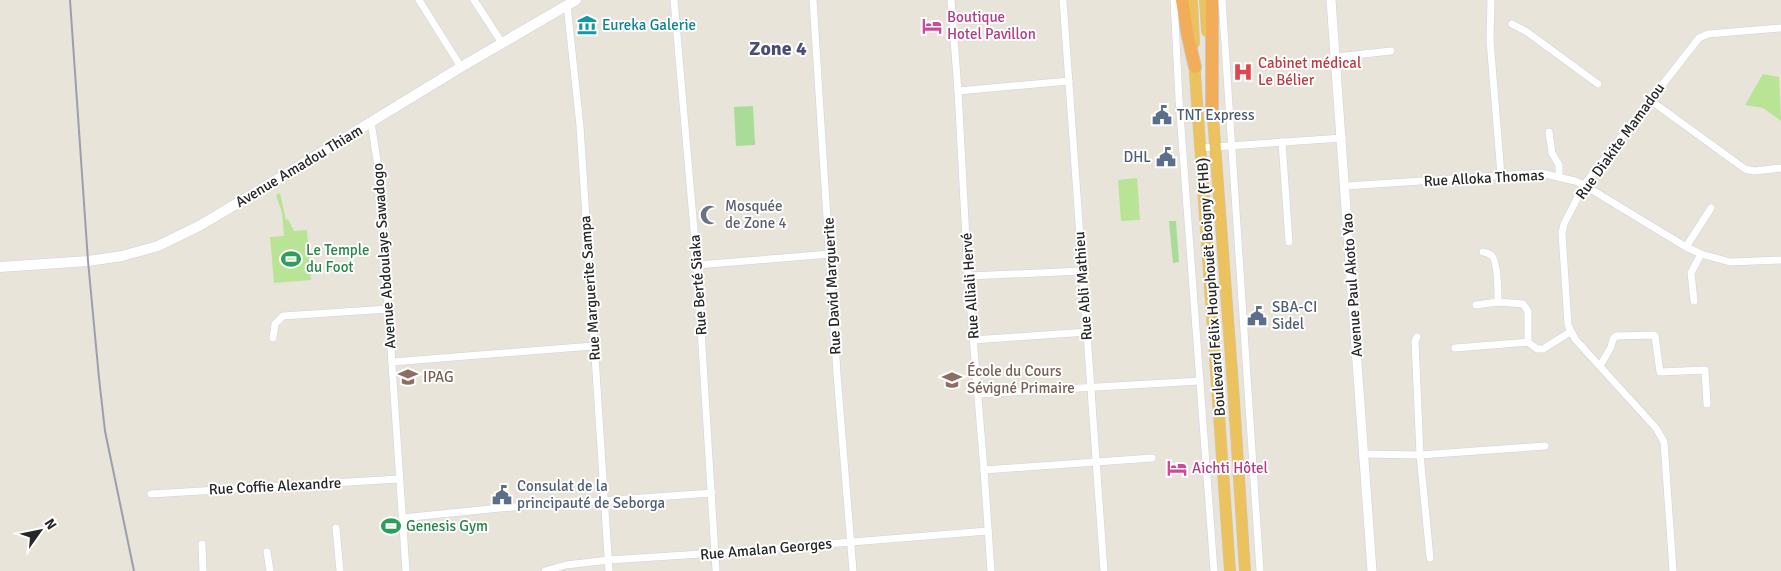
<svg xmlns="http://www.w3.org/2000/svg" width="1781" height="571" font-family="Signika,sans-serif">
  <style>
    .green { fill: #a8dc98 }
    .pitch { fill: #b9e395 }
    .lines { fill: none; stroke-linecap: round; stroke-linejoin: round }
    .minor-casing { stroke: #cfd0df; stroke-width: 8 }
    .tertiary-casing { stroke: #cfd0df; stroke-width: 10 }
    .secondary-casing { stroke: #cfd0df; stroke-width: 11 }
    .trunk-casing { stroke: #c7c7c7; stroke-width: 12 }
    .motorway-casing { stroke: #c7c7c7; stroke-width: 14 }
    .minor { stroke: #fff; stroke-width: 7 }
    .tertiary { stroke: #fff; stroke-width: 9 }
    .secondary { stroke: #fff; stroke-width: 10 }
    .trunk { stroke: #ecc25e; stroke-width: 11 }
    .motorway { stroke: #f2ad5b; stroke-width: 12 }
    .rail { stroke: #9d9db0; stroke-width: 2 }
    .labels { text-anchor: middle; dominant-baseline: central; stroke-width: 4; stroke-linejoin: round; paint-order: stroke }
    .hotel-label { font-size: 15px; fill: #b23c85; stroke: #fff; text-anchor: start }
    .culture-label { font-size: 15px; fill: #0d838f; stroke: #fff; text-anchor: start }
    .health-label { font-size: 15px; fill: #be3a42; stroke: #fff; text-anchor: start }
    .service-label { font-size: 15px; fill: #4e5e75; stroke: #fff; text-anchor: start }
    .street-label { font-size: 15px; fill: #272727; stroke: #fff }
    .worship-label { font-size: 15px; fill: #5b616d; stroke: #fff; text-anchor: start }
    .leisure-label { font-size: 15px; fill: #27864d; stroke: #fff; text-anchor: start }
    .education-label { font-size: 15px; fill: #785e54; stroke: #fff; text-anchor: start }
    .district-label { font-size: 20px; font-weight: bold; fill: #4b4e74; stroke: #fff }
  </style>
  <rect width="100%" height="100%" fill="#e9e4d9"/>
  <!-- green -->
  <g class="green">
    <polygon points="753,106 755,145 736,146 734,107"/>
    <polygon points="1169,221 1176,221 1179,262 1173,263"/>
  </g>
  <!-- pitch -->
  <g class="pitch">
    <polygon points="1763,74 1779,77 1781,121 1763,108 1745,105"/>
    <polygon points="1137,178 1140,220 1121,221 1118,180"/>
    <polygon points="280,193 286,220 288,219 294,231 307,230 311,280 274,283 270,237 284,236 282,213 276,195"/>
  </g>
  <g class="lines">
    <defs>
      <g id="minor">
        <polyline points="419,0 461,67"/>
        <polyline points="474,0 502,43"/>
        <polyline points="674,0 697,265 716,571"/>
        <polyline points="813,0 837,374 853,571"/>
        <polyline points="951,0 958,91 968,276 984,470 991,571"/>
        <polyline points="1063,0 1104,571"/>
        <polyline points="1174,0 1179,100 1214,571"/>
        <polyline points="1222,0 1260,571"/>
        <polyline points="1491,0 1490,40 1501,175"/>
        <polyline points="567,5 580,126 609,571"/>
        <polyline points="1512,24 1527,32 1598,84"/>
        <polyline points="1336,57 1391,51"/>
        <polyline points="958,91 1069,81"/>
        <polyline points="1650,100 1745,169 1754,171 1781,168"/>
        <polyline points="371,122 379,173 406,571"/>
        <polyline points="1549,132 1552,153 1559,165 1559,176"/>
        <polyline points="1282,142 1289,242"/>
        <polyline points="1200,148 1342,138"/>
        <polyline points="1346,186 1541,173 1575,181 1584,185 1686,247 1701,254 1730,262 1781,260"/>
        <polyline points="1686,247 1711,208"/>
        <path d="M1483,252C1486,253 1488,253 1491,255C1498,260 1498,293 1498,302"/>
        <polyline points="697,265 830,254"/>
        <polyline points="968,276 1082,271"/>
        <polyline points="1694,301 1691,273 1701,254"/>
        <polyline points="1476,305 1498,302 1523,304 1528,311 1528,342"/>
        <polyline points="1417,337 1415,341 1420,455 1430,558"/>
        <polyline points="273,338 275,324 283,316 388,309"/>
        <polyline points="973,340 1087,332"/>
        <polyline points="1455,348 1528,342 1537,349 1543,349 1570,332"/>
        <polyline points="392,362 593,346"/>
        <polyline points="1600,366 1611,347 1613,339 1616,336 1654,335 1655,336 1660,372 1705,370 1707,404"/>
        <polyline points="979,394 1200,381"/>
        <polyline points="1363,454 1420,455 1545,446"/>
        <polyline points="984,470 1152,458"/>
        <polyline points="151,494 399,479"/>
        <polyline points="402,518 500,508 712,493"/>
        <polyline points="336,528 340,571"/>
        <polyline points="202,544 203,571"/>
        <polyline points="267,552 270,571"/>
        <polyline points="545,571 566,565 609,560 716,553 988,531"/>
        <polyline points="1673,571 1664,442 1656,428 1575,339 1568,325 1562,233 1564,224 1584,185 1699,38 1708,34 1781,28"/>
      </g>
      <polyline id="tertiary" points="1331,0 1372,571"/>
      <polyline id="secondary" points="0,267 88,261 122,256 158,246 199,226 263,188 461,67 576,0"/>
      <g id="trunk">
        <polyline points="1192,0 1194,43"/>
        <polyline points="1205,0 1207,31"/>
        <polyline points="1194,59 1230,571"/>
        <polyline points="1212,104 1233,386 1245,571"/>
      </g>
      <g id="motorway">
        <polyline points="1182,0 1188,37 1195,67"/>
        <polyline points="1212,113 1212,0"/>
      </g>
    </defs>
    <!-- minor casing -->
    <use href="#minor" class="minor-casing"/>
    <!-- tertiary casing -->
    <use href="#tertiary" class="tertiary-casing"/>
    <!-- secondary casing -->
    <use href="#secondary" class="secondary-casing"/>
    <!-- trunk casing -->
    <use href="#trunk" class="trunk-casing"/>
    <!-- motorway casing -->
    <use href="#motorway" class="motorway-casing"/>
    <!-- minor -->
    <use href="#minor" class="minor"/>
    <!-- tertiary -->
    <use href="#tertiary" class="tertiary"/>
    <!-- secondary -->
    <use href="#secondary" class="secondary"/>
    <!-- trunk -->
    <use href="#trunk" class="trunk"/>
    <!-- motorway -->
    <use href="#motorway" class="motorway"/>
    <!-- rail -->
    <polyline class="rail" points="70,0 88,261 99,378 105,431 134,571"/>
  </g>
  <!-- icons -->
  <defs>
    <symbol id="museum-bare" viewBox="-9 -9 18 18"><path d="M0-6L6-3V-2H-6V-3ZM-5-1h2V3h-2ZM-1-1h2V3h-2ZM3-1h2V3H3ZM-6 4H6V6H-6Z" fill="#0f9aa8" stroke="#fff" stroke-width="2.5" paint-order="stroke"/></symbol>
    <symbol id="hotel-bare" viewBox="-9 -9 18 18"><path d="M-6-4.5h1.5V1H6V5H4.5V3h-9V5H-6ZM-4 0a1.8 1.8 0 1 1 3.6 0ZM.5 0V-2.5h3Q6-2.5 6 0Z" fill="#d1479c" stroke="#fff" stroke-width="2.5" paint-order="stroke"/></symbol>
    <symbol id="hospital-bare" viewBox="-9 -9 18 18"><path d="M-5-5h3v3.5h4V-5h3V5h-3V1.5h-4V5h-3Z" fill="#e0444e" stroke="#fff" stroke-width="2.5" paint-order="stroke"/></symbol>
    <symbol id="civic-bare" viewBox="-9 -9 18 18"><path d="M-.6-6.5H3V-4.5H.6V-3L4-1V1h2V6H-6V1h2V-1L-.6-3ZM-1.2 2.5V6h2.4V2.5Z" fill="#5c6f8a" stroke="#fff" stroke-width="2.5" paint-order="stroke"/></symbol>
    <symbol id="mosque-bare" viewBox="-9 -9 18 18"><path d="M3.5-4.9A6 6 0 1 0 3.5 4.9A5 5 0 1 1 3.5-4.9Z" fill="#6b7280" stroke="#fff" stroke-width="2.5" paint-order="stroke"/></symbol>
    <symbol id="stadium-bare" viewBox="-9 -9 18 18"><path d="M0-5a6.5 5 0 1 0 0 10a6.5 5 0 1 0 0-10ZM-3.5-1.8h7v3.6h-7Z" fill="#2e9e5b" stroke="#fff" stroke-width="2.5" paint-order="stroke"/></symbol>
    <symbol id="university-bare" viewBox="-9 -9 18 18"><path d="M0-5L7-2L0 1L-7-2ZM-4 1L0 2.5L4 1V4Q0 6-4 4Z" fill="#8d6e63" stroke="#fff" stroke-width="2.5" paint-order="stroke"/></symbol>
    <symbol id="school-bare" viewBox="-9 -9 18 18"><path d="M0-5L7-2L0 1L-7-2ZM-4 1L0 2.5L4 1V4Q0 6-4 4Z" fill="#8d6e63" stroke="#fff" stroke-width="2.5" paint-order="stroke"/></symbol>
  </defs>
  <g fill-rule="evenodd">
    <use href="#museum-bare" x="573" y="11" width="28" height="28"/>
    <use href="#hotel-bare" x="918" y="12" width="28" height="28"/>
    <use href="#hospital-bare" x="1229" y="58" width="28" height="28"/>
    <use href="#civic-bare" x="1148" y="101" width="28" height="28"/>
    <use href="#civic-bare" x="1152" y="143" width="28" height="28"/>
    <use href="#mosque-bare" x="696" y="201" width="28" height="28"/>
    <use href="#stadium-bare" x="277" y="245" width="28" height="28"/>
    <use href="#civic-bare" x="1243" y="302" width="28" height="28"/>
    <use href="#university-bare" x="394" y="363" width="28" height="28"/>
    <use href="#school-bare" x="938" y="366" width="28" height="28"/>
    <use href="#hotel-bare" x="1163" y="454" width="28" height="28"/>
    <use href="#civic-bare" x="488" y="481" width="28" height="28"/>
    <use href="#stadium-bare" x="377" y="512" width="28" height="28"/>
  </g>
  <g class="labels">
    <!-- hotel labels -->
    <g class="hotel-label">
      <text x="947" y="17">Boutique<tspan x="947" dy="17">Hotel Pavillon</tspan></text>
      <text x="1192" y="468">Aichti Hôtel</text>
    </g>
    <!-- culture labels -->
    <g class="culture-label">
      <text x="602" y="25">Eureka Galerie</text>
    </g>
    <!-- health labels -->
    <g class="health-label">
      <text x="1258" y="63">Cabinet médical<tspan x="1258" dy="17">Le Bélier</tspan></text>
    </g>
    <!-- service labels -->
    <g class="service-label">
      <text x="1177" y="115">TNT Express</text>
      <text x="1151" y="157" text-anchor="end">DHL</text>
      <text x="1272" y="307">SBA-CI<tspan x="1272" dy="17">Sidel</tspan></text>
      <text x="517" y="486">Consulat de la<tspan x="517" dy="17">principauté de Seborga</tspan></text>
    </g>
    <!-- street labels -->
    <g class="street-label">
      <text transform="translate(1620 141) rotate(-54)">Rue Diakite Mamadou</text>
      <text transform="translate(299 166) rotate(-31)">Avenue Amadou Thiam</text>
      <text transform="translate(1484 178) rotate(-3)">Rue Alloka Thomas</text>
      <text transform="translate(384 256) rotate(-94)">Avenue Abdoulaye Sawadogo</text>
      <text transform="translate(698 285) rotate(-94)">Rue Berté Siaka</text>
      <text transform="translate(1352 285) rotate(-94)">Avenue Paul Akoto Yao</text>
      <text transform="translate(832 286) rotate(-93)">Rue David Marguerite</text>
      <text transform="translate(970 286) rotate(-94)">Rue Alliali Hervé</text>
      <text transform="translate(1083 286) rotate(-94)">Rue Abli Mathieu</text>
      <text transform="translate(1211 287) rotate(-94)">Boulevard Félix Houphouët Boigny (FHB)</text>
      <text transform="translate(590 288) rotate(-94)">Rue Marguerite Sampa</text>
      <text transform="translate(275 486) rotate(-3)">Rue Coffie Alexandre</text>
      <text transform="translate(766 549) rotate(-5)">Rue Amalan Georges</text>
    </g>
    <!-- worship labels -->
    <g class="worship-label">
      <text x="725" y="206">Mosquée<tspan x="725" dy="17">de Zone 4</tspan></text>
    </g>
    <!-- leisure labels -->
    <g class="leisure-label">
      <text x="306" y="250">Le Temple<tspan x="306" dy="17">du Foot</tspan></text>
      <text x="406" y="526">Genesis Gym</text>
    </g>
    <!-- education labels -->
    <g class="education-label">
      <text x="967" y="371">École du Cours<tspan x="967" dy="17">Sévigné Primaire</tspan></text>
      <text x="423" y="377">IPAG</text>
    </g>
    <!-- district labels -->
    <g class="district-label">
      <text x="778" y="48">Zone 4</text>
    </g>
  </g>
  <!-- north arrow -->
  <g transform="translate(40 531) rotate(57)" stroke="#ffffff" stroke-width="4" paint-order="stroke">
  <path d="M0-4L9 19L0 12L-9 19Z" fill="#272727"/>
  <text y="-8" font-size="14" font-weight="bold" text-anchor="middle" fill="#272727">N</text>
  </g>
</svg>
